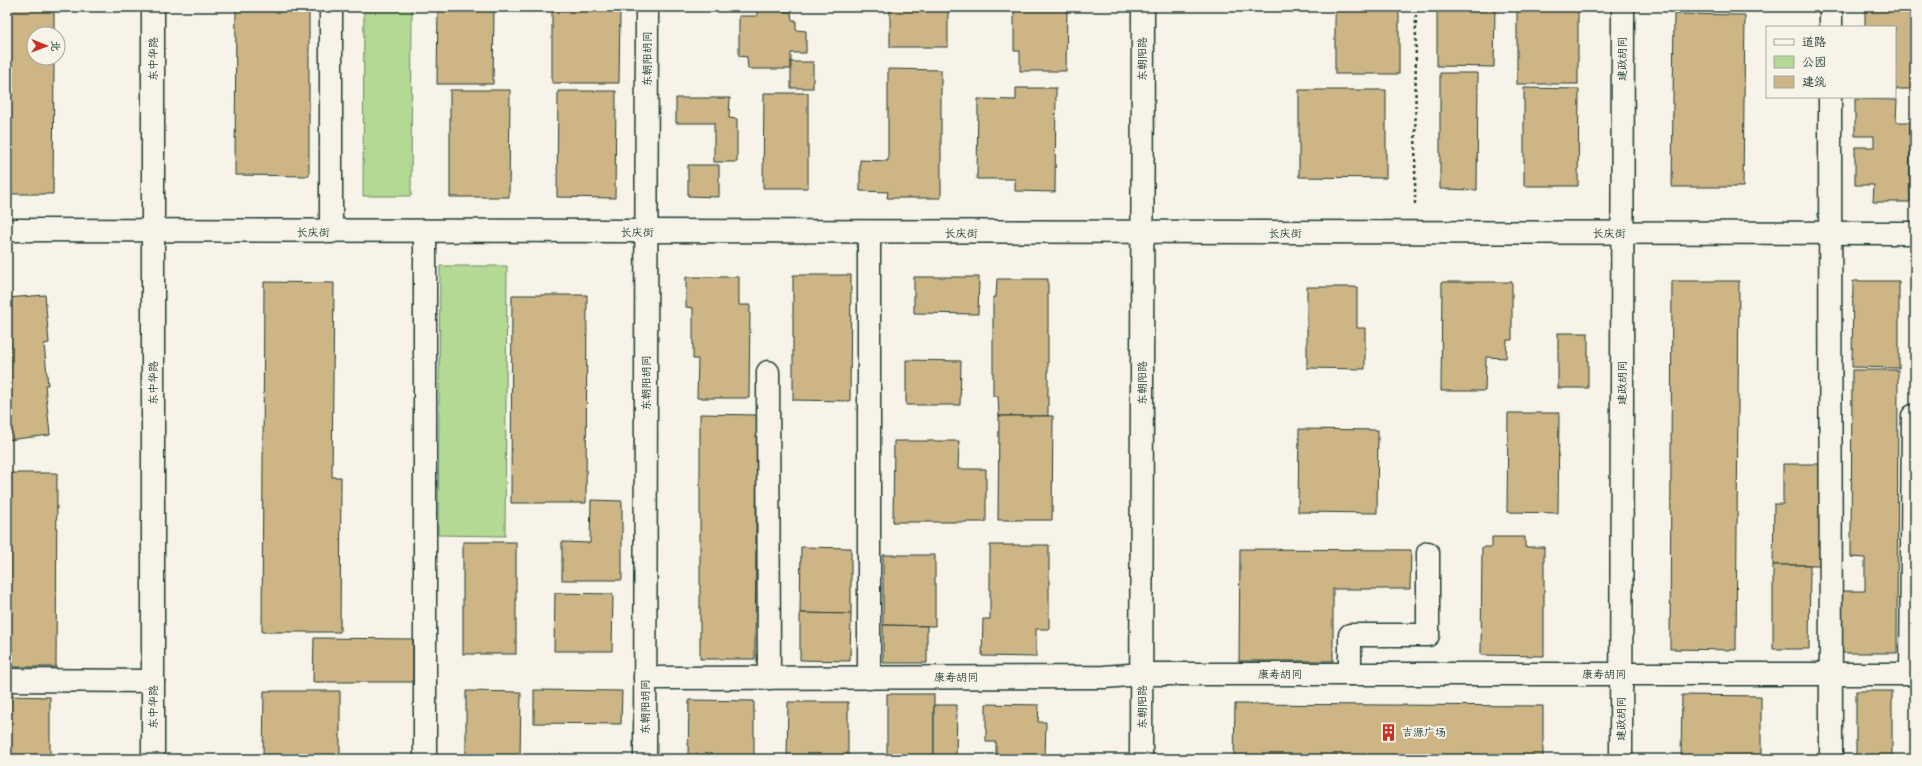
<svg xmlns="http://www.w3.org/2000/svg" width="1922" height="766" font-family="'Balsamiq Sans','LXGW WenKai TC',sans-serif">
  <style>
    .green { fill: #b4d994; stroke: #6a8b64 }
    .building { fill: #ceb585; stroke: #1f3d34 }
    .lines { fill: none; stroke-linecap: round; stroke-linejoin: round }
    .minor-casing { stroke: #1f3d34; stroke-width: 25 }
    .path { stroke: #1f3d34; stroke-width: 2.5; stroke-dasharray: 3 3; stroke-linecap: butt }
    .minor { stroke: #f7f3e8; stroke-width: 22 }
    .labels { text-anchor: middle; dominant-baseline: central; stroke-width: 4; stroke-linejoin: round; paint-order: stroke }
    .street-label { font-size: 11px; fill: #1f3d34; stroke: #f7f3e8 }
    .poi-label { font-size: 11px; fill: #1f3d34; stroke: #f7f3e8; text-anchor: start }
  </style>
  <rect width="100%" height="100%" fill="#f7f3e8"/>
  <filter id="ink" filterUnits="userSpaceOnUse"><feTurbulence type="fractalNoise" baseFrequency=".025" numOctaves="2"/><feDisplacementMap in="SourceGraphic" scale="8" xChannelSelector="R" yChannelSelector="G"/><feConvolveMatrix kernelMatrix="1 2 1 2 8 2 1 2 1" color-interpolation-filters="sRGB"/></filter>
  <g filter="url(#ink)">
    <!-- green -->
    <g class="green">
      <polygon points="364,7 412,7 411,196 363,196"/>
      <polygon points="440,266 507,266 505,536 438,535"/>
    </g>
    <!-- building -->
    <g class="building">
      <polygon points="7,7 54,7 54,34 34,34 34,58 54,58 53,194 7,194"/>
      <polygon points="236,7 309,7 309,176 235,175"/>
      <polygon points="438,7 494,7 493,84 437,84"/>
      <polygon points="552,7 620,7 619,83 552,83"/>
      <polygon points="757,7 783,7 783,11 791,12 792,20 796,20 796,30 806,31 806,53 791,53 791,69 748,69 747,57 739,56 739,16 757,16"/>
      <rect x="890" y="7" width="58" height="40"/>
      <polygon points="1014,7 1067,7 1066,71 1020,71 1020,51 1014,51"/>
      <rect x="1335" y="7" width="64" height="67"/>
      <polygon points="1437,7 1495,7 1494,67 1437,66"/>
      <rect x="1517" y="7" width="61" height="77"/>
      <polygon points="1865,7 1915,7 1915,89 1895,89 1895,27 1865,27"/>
      <polygon points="1674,14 1745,15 1743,187 1672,187"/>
      <rect x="791" y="62" width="22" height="26"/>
      <polygon points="888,69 941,70 941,198 887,198 888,192 860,191 860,160 888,161"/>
      <polygon points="1440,73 1478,73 1477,190 1440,189"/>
      <polygon points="1016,88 1056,88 1055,192 1015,191 1015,179 977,179 978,99 1016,100"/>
      <polygon points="1524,88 1579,89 1578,186 1524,186"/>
      <polygon points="450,90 510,90 509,197 450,197"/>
      <polygon points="1299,90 1386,90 1386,178 1299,177"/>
      <polygon points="558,91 616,91 615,198 557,197"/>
      <polygon points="764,93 808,93 808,188 763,188"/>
      <polygon points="676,98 730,98 729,118 737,119 737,162 714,162 714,123 676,123"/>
      <polygon points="1855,99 1897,100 1896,122 1910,122 1910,202 1873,202 1874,185 1855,185 1855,147 1874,147 1874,136 1855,136"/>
      <polygon points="688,165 719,165 719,197 688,196"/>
      <polygon points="793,275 851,275 850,401 793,400"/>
      <polygon points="686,277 739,277 739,305 750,305 749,398 697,398 698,359 693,359 693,308 686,307"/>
      <polygon points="914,277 979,277 978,314 914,313"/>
      <polygon points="997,279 1048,279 1048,416 999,416 998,396 993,396 993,297 996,297"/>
      <polygon points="1672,281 1739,281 1736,650 1670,649"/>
      <polygon points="1853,281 1899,281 1899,368 1852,367"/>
      <polygon points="264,282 334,283 332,477 341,477 340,632 262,632"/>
      <polygon points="1442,282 1512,282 1512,340 1507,340 1506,358 1486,357 1485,391 1441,391"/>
      <polygon points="1307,287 1357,287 1357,328 1365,328 1365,369 1307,368"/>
      <polygon points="45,295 49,343 44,344 48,385 45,385 50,435 7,440 7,298"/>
      <polygon points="512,295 587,295 586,503 511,503"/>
      <rect x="1558" y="333" width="30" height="55"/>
      <polygon points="906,360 961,361 960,405 906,405"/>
      <polygon points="1852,370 1898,370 1897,653 1836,653 1837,591 1865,591 1865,558 1851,557"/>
      <polygon points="1508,413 1559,413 1558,513 1507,512"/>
      <polygon points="700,414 757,415 755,659 700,659"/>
      <polygon points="999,416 1053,416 1052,520 998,520"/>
      <polygon points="1299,429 1378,430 1377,513 1298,512"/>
      <polygon points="894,441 959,441 958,469 986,469 986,522 893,522"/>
      <polygon points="1783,464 1820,464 1820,565 1773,565 1774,504 1783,504"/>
      <polygon points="7,473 57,473 56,667 7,667"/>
      <polygon points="591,500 622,501 622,580 562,580 562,542 590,543"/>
      <polygon points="1492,537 1525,537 1525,547 1544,547 1544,656 1481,655 1482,547 1492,547"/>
      <rect x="463" y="542" width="53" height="112"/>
      <polygon points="990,545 1049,545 1049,629 1036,629 1036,657 982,656 983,619 990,619"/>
      <polygon points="801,547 851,548 851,614 800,613"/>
      <polygon points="1240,549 1411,550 1410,589 1333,589 1333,661 1239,661"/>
      <polygon points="883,555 935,555 935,626 883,625"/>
      <polygon points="1773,565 1810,565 1809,649 1773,649"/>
      <polygon points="555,593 613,594 612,651 554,651"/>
      <polygon points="800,613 851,614 850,661 800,660"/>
      <polygon points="883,625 927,626 927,663 883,663"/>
      <polygon points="314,638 413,639 413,682 313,682"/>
      <polygon points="534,690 622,691 621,724 534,723"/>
      <polygon points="264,691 340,691 340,759 263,759"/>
      <polygon points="466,691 521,692 520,759 466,759"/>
      <rect x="1856" y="691" width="36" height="68"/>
      <rect x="887" y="694" width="47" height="65"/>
      <polygon points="1682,695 1761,696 1761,759 1681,759"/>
      <polygon points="7,696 50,697 50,759 7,759"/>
      <polygon points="689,700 754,701 754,759 688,759"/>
      <polygon points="788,702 848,702 848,759 787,759"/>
      <polygon points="986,704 1039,705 1038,722 1046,722 1045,759 996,759 996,742 986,742"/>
      <polygon points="1235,704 1543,706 1543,759 1234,759"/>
      <polygon points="934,705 957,705 956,759 934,759"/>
    </g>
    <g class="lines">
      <defs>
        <g id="minor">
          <polyline points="1831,27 1831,7"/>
          <polyline points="1830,97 1831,759"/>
          <polyline points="7,230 1915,233"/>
          <polyline points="331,232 331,7"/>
          <polyline points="425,232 425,759"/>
          <polyline points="768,372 769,678"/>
          <polyline points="1350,674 1350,635 1428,635 1428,553"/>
          <polyline points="1911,674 1913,416"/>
          <polyline points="645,678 1104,677 1142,674 1915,674"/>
          <polyline points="869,678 869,233"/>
          <polyline points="7,680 153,681"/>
          <polyline points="153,759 153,7"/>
          <polyline points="645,759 647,7"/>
          <polyline points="1141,759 1143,7"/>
          <polyline points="1621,759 1623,7"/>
        </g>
      </defs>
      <!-- minor casing -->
      <use href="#minor" class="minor-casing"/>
      <!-- path -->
      <polyline class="path" points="1415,204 1416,7"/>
      <!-- minor -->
      <use href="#minor" class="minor"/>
    </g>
  </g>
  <!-- icons -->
  <defs>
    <symbol id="building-bare" viewBox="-9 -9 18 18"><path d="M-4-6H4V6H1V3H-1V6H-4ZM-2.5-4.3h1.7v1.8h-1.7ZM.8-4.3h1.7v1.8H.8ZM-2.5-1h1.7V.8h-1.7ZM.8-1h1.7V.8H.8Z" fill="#c8321e" stroke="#f7f3e8" stroke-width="2.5" paint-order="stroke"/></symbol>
  </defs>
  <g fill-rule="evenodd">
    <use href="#building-bare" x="1376" y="720" width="25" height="25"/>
  </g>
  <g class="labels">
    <!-- street labels -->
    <g class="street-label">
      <text transform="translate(153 59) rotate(-90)">东中华路</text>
      <text transform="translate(647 59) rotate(-90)">东朝阳胡同</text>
      <text transform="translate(1142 59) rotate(-90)">东朝阳路</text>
      <text transform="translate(1622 59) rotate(-90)">建政胡同</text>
      <text x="313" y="232">长庆街</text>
      <text x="637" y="232">长庆街</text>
      <text x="961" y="233">长庆街</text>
      <text x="1285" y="233">长庆街</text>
      <text x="1609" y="233">长庆街</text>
      <text transform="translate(153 383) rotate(-90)">东中华路</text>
      <text transform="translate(646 383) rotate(-90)">东朝阳胡同</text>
      <text transform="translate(1142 383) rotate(-90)">东朝阳路</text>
      <text transform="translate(1622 383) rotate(-90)">建政胡同</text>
      <text x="1280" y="674">康寿胡同</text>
      <text x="1604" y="674">康寿胡同</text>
      <text x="956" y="677">康寿胡同</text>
      <text transform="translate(153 707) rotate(-90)">东中华路</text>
      <text transform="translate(645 707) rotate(-90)">东朝阳胡同</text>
      <text transform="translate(1142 707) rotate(-90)">东朝阳路</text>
      <text transform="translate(1621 719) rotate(-90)">建政胡同</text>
    </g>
    <!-- poi labels -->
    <g class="poi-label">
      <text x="1402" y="732">吉源广场</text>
    </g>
  </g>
  <!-- margin -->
  <rect width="1922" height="766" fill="none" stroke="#f7f3e8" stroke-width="24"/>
  <rect x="12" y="12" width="1898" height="742" fill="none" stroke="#1f3d34" stroke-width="1.5" filter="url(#ink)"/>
  <!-- legend -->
  <rect x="1766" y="26" width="130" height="72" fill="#f7f3e8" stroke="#a1aaa0"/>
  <rect x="1774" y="39" width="20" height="6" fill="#f7f3e8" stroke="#a1aaa0"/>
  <text x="1802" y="46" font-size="12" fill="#1f3d34">道路</text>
  <rect x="1774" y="56" width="20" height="12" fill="#b4d994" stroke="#a1aaa0"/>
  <text x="1802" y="66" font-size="12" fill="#1f3d34">公园</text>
  <rect x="1774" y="76" width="20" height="12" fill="#ceb585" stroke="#a1aaa0"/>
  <text x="1802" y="86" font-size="12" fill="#1f3d34">建筑</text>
  <!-- north arrow -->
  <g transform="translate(46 46) rotate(91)"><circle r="19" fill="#f7f3e8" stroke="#a1aaa0"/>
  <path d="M0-3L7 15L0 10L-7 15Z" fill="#c8321e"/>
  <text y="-6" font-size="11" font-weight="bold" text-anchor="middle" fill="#1f3d34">北</text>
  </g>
</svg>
